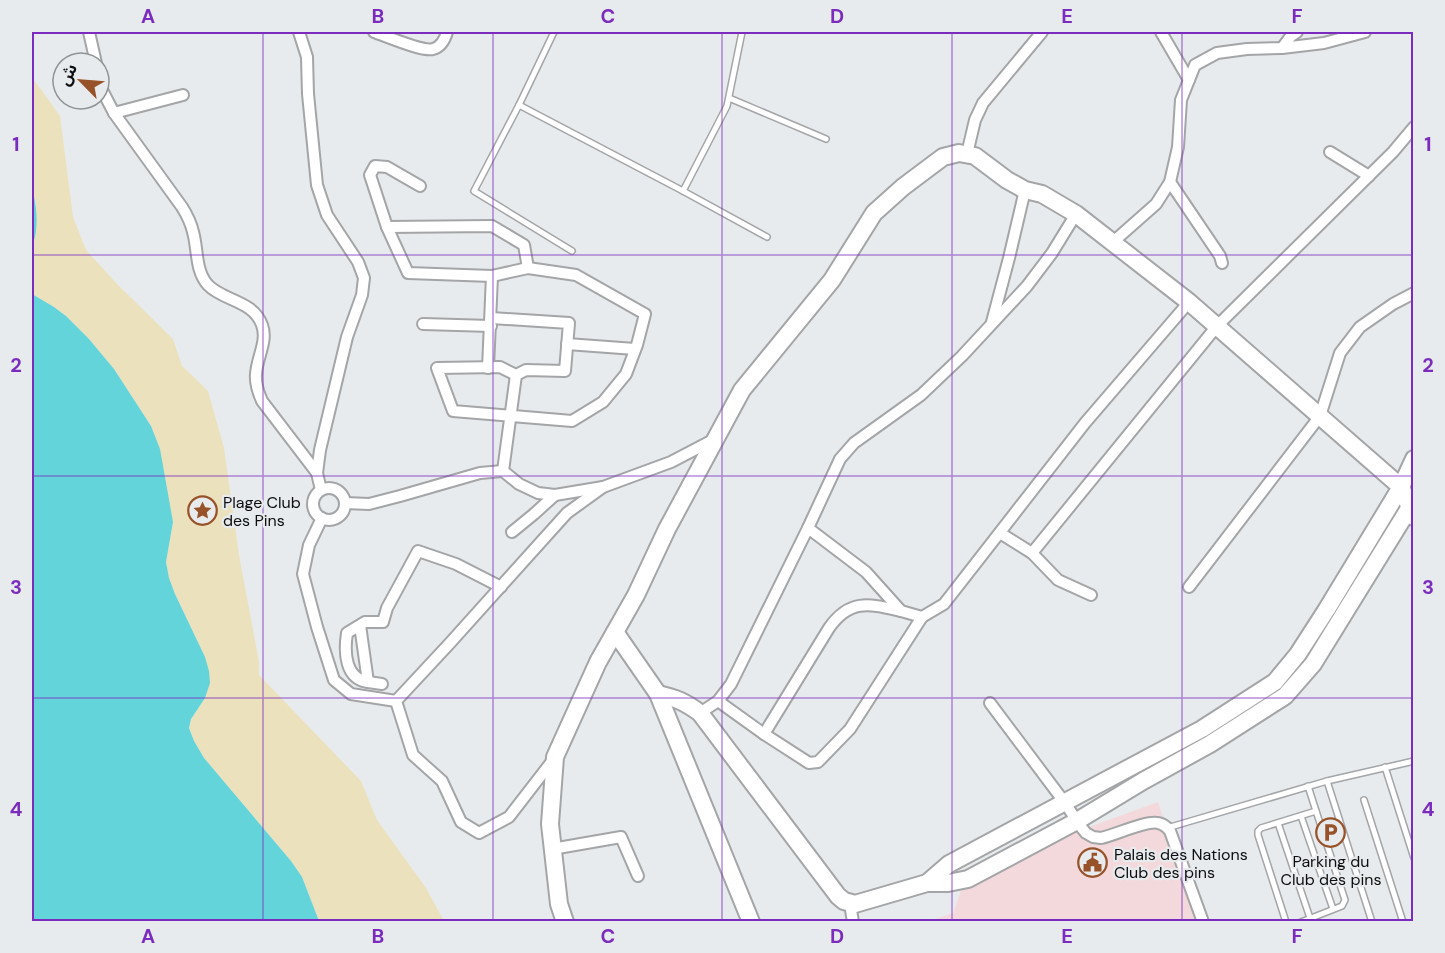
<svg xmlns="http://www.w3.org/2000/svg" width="1445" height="953" font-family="'DM Sans','Noto Sans Arabic',sans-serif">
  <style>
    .commercial { fill: #f4d9dc }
    .sand { fill: #ebe1bc }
    .water { fill: #62d4da }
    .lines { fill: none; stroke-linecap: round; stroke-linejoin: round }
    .lane-casing { stroke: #a3a5a7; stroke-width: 8 }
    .street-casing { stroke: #a3a5a7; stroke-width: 14 }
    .secondary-casing { stroke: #a3a5a7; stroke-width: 20 }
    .lane { stroke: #fff; stroke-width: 5 }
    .street { stroke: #fff; stroke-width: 10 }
    .secondary { stroke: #fff; stroke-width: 16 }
    .grid { fill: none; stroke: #7b2cbf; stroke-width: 1.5; stroke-opacity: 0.55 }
    .labels { text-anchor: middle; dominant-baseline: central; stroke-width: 4.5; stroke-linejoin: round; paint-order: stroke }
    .poi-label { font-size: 16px; fill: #0d0e0f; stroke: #e8ebed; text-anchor: start }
    .neatline { fill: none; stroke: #7b2cbf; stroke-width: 2 }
    .grid-label { font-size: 20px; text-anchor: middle; font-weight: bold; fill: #7b2cbf }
  </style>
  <rect width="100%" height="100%" fill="#e8ebed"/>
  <!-- commercial -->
  <polygon class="commercial" points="1158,802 1196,921 926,922 953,913 962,888 1056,839"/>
  <!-- sand -->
  <polygon class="sand" points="32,78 40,88 60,116 73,217 86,250 118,285 173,339 182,366 208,391 224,448 239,555 259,662 259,675 361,781 377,820 426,888 444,921 319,921 302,877 291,861 204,758 194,741 189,728 191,719 205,698 205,657 175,594 169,578 166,562 173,522 151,426 114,369 89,339 66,316 54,307 32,294 32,249 36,232 36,204 32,186"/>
  <!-- water -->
  <g class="water">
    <path d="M32,186C35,201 38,215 36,230C36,236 33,242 32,249Z"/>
    <polygon points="32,294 54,307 66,316 89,339 114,369 151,426 160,449 173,522 166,562 169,578 175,594 205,657 209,671 210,683 205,698 191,719 189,728 194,741 204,758 291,861 302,877 319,921 32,921"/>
  </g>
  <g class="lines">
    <defs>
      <g id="lane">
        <polyline points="554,32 519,105 474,191 572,251"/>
        <polyline points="729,98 826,139"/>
        <polyline points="519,105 683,191 767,237"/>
        <polyline points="683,191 727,106 742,32"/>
        <polyline points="1385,767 1414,858"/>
        <polyline points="1327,781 1372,922"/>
        <polyline points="1308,786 1316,811"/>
        <polyline points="1364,800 1403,922"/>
        <polyline points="1301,816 1333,909"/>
        <polyline points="1278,823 1310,918"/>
        <polyline points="1167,828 1327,781 1414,761"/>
        <polyline points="1286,922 1258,835 1258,831 1261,828 1316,811 1345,900 1342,906 1301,922"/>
      </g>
      <g id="street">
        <polyline points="89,32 96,63"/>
        <polyline points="299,32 307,57 308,94 317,185 327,215 358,262 364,278 362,295 347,337 320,450 317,473 321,490"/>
        <path d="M374,32C386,36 423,52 433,49C441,47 445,39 447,32"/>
        <polyline points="1161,32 1189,80"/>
        <polyline points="1282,48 1291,36 1297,32"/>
        <path d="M99,75L102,90L114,113L182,207C187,215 191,223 193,232C198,249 195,271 208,285C223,301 253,300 262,325C268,341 257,357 256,374C255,384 258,392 262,401L317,473"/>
        <polyline points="114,113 183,95"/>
        <polyline points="1330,152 1369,176"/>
        <polyline points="967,154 975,120 983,103 1042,32"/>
        <polyline points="1170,182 1220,256 1222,263"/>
        <polyline points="420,186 387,167 375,166 370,175 387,227 408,273 492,276 528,268 576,275 645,314 637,345 626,374 603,402 572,421 453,411 437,368 500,367 516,375 526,370 565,371 569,323 491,318"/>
        <polyline points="387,227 492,226 524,245 528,268"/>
        <polyline points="1113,242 1156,204 1170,182 1178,147 1181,100 1195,65 1217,53 1247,49 1282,48 1324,43 1365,32"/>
        <polyline points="992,322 1009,258 1025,190"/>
        <polyline points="423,324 491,326"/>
        <polyline points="567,344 635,349"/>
        <polyline points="488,368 492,276"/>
        <polyline points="503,471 516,375"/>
        <circle cx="329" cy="504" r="16"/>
        <polyline points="345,503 369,504 400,496 480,473 503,471 519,484 538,493 555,495 603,487 671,462 715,439"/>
        <polyline points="322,518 309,545 303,574 317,627 334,680 351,694 396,701"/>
        <polyline points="808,528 866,572 901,611 922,617 944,604 1085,423 1189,302"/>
        <polyline points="512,532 534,514 555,495"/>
        <polyline points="1000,533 1032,553 1058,580 1091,595"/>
        <polyline points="1032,553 1217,326 1393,152 1414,127"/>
        <polyline points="1189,587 1320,416 1340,353 1360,327 1393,304 1414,293"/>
        <path d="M360,625L368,682C345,679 344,652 347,633L365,622H383L387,608L418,551L456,564L501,587"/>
        <polyline points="368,682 382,684"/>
        <polyline points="718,701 764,734 809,763 818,762 850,729 922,617"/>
        <path d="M990,703L1065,803L1081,827L1086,833L1093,837L1101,838C1115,835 1147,820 1158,823C1164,824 1167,827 1170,831L1203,922"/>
        <polyline points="700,713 718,701 731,684 808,528 840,459 854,443 921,395 962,356 1027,286 1052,253 1076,214"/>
        <path d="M764,734L829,628C850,598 870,604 901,611"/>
        <polyline points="553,760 509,817 479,833 461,822 442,781 413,755 396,701 450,643 567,513 603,487"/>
        <polyline points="552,849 621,837 638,876"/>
        <polyline points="850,904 853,922"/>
      </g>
      <g id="secondary">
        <polyline points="615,632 658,694 751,922"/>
        <path d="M658,694C676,698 685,702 700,713L838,896L844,901L855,904L927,883H948L968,879L1077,821L1143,781L1210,744L1285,696L1313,664L1413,502"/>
        <polyline points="927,883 949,864 1202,729 1275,682 1298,654 1327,609 1401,487 1414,459"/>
        <polyline points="565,922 559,904 550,824 555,757 598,662 636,595 667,529 742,390 832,280 874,213 903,187 943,157 959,153 975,156 1007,180 1025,190 1042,194 1076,214 1189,302 1401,487 1414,517"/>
      </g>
    </defs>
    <!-- lane casing -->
    <use href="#lane" class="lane-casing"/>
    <!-- street casing -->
    <use href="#street" class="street-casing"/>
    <!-- secondary casing -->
    <use href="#secondary" class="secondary-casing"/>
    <!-- lane -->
    <use href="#lane" class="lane"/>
    <!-- street -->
    <use href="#street" class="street"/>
    <!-- secondary -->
    <use href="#secondary" class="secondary"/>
  </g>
  <!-- grid -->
  <path class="grid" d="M263,32V922M493,32V922M722,32V922M952,32V922M1182,32V922M32,255H1414M32,476H1414M32,698H1414"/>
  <!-- icons -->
  <defs>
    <symbol id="sight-ring" viewBox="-11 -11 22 22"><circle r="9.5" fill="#e8ebed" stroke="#985229" stroke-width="1.5"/><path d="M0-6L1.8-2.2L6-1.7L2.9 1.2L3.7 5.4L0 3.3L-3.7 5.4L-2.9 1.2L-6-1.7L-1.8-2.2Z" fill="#985229"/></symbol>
    <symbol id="parking-ring" viewBox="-11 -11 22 22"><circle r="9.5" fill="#e8ebed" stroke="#985229" stroke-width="1.5"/><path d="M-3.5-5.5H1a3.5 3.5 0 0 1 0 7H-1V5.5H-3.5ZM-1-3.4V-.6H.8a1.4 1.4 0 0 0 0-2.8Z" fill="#985229"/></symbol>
    <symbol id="civic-ring" viewBox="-11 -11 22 22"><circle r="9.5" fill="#e8ebed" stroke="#985229" stroke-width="1.5"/><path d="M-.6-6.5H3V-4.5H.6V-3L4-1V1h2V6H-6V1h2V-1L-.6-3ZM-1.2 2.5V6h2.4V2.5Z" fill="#985229"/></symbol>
  </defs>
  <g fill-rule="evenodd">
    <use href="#sight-ring" x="186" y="494" width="33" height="33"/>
    <use href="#parking-ring" x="1314" y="816" width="33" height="33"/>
    <use href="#civic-ring" x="1076" y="846" width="33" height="33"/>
  </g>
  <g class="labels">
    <!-- poi labels -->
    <g class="poi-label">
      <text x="223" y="502">Plage Club<tspan x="223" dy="18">des Pins</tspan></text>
      <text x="1114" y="854">Palais des Nations<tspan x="1114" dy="18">Club des pins</tspan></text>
      <text x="1331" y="861" text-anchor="middle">Parking du<tspan x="1331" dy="18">Club des pins</tspan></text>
    </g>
  </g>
  <!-- border -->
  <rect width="1445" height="953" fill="none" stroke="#e8ebed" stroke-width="66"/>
  <!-- north arrow -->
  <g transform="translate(81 81) rotate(295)"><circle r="28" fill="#e8ebed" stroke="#909394" stroke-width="1.5"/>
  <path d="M0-4.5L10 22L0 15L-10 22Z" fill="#985229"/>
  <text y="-9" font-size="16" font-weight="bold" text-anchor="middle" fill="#0d0e0f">ش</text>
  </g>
  <rect x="33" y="33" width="1379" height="887" class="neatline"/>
  <g class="grid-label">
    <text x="148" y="23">A</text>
    <text x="378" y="23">B</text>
    <text x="608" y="23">C</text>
    <text x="837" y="23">D</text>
    <text x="1067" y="23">E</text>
    <text x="1297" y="23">F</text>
    <text x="16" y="151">1</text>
    <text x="1428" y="151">1</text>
    <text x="16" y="372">2</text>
    <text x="1428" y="372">2</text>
    <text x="16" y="594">3</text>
    <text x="1428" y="594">3</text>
    <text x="16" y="816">4</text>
    <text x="1428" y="816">4</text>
    <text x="148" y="943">A</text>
    <text x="378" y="943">B</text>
    <text x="608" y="943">C</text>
    <text x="837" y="943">D</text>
    <text x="1067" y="943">E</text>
    <text x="1297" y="943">F</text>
  </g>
</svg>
